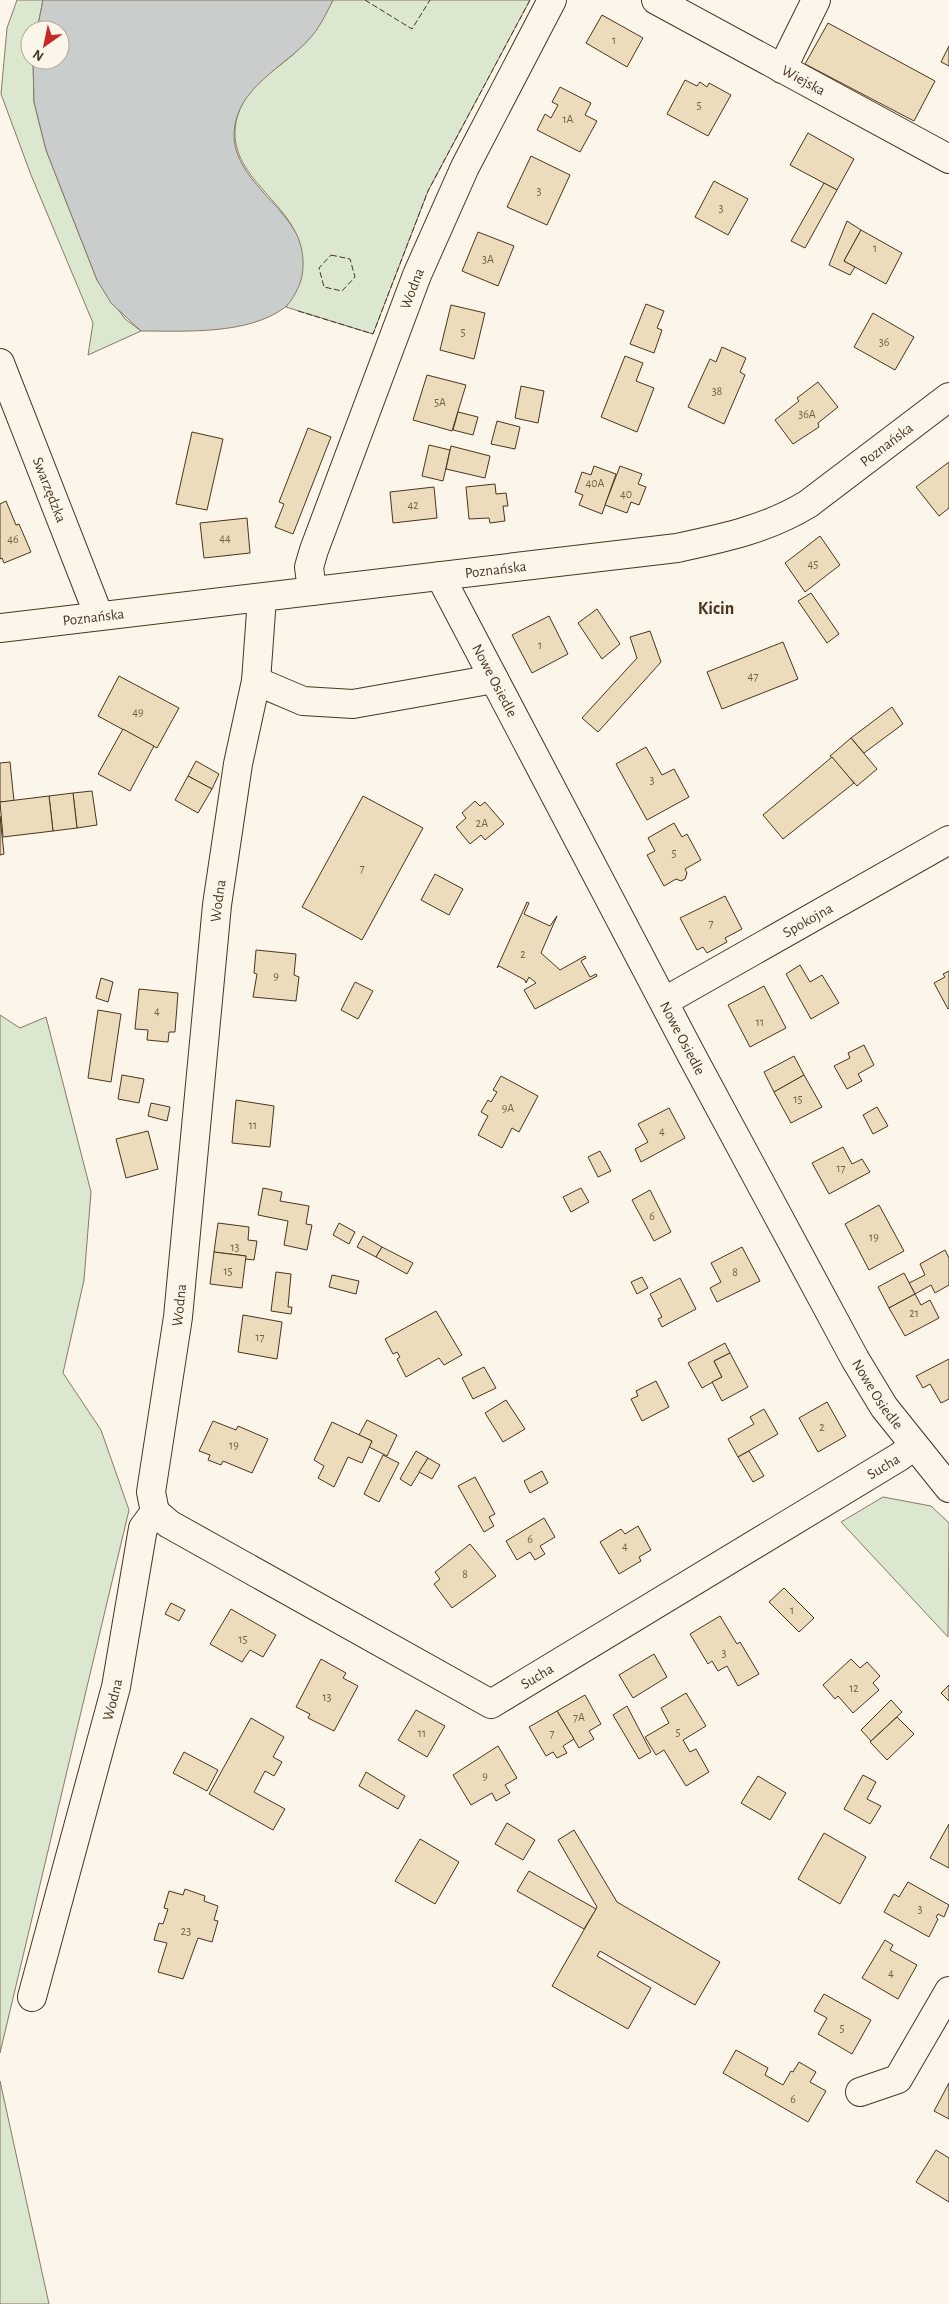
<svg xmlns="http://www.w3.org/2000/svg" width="949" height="2304" font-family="'Alegreya Sans',sans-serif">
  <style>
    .green { fill: #dce7d0; stroke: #887966 }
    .water { fill: #c9cecd; stroke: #887966 }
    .building { fill: #ecdcbc; stroke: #4a3520 }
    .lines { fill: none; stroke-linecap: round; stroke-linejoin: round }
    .minor-casing { stroke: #4a3520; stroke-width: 30 }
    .minor { stroke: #fbf6e9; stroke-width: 28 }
    .fence { stroke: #4a3520; stroke-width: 1; stroke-dasharray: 6 2.5; stroke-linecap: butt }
    .labels { text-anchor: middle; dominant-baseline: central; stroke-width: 4; stroke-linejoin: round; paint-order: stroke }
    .number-label { font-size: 12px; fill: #725f47 }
    .street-label { font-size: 15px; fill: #4a3520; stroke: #fbf6e9 }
    .quarter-label { font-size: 18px; font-weight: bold; fill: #4a3520; stroke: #fbf6e9 }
  </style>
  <rect width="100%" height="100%" fill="#fbf6e9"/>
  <!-- green -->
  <g class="green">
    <polygon points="17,0 43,0 37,30 30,30 30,60 33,60 34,102 46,150 64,196 97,280 125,319 141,331 88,355 93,323 31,175 1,94 7,28"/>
    <path d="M333,0H530L428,191L373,334L286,307C296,291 297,284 299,265C299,258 301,249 299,242C285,195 218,171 239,111C248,83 279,69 299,49C314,35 323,19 333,0Z"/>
    <polygon points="0,1015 20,1028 46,1017 91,1192 84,1280 63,1373 101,1430 129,1510 0,2053"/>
    <polygon points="883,1497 931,1506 949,1523 948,1637 841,1522"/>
    <polygon points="0,2081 49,2304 0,2304"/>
  </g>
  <!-- water -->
  <path class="water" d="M43,0H333C327,12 321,25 312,36C285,68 236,86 234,134C233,172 275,199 293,228C303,243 306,266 300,283C297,291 291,303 284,308C247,335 185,331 141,331L111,303L97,280L64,196L46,150L34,102L33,60H60V30H37Z"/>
  <!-- building -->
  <g class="building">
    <polygon points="602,15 643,38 627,67 586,43"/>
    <polygon points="828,23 935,81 914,121 805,64"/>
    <polygon points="949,46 949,66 941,62"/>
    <polygon points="685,80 697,86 700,82 707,87 709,83 731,95 708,136 667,114"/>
    <polygon points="560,87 591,103 585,115 597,121 580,152 537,130 545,114 551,118 558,105 552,102"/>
    <polygon points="808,133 854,159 837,190 790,165"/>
    <polygon points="531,156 570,175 547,225 507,207"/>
    <polygon points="714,181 748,199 728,235 695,217"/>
    <polygon points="824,183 837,190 805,248 791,241"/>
    <polygon points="847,221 861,230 844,261 855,267 850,275 829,265"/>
    <polygon points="861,230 902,253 886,284 844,261"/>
    <polygon points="478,232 514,246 498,286 462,271"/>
    <polygon points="646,304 664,311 657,328 662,330 654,353 630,344"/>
    <polygon points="451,305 485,313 474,359 440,350"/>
    <polygon points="873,313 914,337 895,370 854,347"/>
    <polygon points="722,347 746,358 740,372 745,375 724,424 688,407 710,359 716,362"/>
    <polygon points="625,356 643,363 636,381 654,388 637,432 601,417"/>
    <polygon points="427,375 466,385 452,431 413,420"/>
    <polygon points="818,382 838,407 818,423 819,427 793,444 775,420 799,401 797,398"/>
    <polygon points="521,386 544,391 538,423 515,418"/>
    <polygon points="458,412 478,417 473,435 453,430"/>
    <polygon points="497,421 520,427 515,449 491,444"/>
    <polygon points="308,428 331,437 293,534 275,527 284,504 279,502"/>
    <polygon points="192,432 223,439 207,510 176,504"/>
    <polygon points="429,445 450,450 443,481 422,476"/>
    <polygon points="451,446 490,456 485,478 446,469"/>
    <polygon points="949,462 949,508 939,516 916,487"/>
    <polygon points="594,466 616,474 602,514 579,505 583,495 575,492 582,472 591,475"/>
    <polygon points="620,466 642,474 638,484 646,487 639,505 631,502 627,513 605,505"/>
    <polygon points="495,484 496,494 506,493 508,506 503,506 505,521 490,523 489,518 469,519 466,487"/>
    <polygon points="434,487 437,518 393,523 390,492"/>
    <polygon points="6,501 16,525 19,524 31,552 4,563 2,558 0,559 0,504"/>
    <polygon points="247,518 250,553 204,558 200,523"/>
    <polygon points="820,536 840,565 805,592 785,563"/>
    <polygon points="811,593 839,634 827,643 798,601"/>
    <polygon points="597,609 620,644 602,659 578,623"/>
    <polygon points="549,616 568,654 532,673 512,635"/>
    <polygon points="650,631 661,662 598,732 582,718 637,658 630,637"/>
    <polygon points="783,642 798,679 722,709 707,672"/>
    <polygon points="119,676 179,708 157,748 98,716"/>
    <polygon points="892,707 903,724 864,753 851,738"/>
    <polygon points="123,729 154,746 130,791 98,774"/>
    <polygon points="851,738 877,769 857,786 830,756"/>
    <polygon points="646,747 662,775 674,769 689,797 647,820 616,764"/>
    <polygon points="832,757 854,783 783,839 763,815"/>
    <polygon points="196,761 219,774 212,789 188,776"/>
    <polygon points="10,762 14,801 0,802 0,763"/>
    <polygon points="188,776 212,789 198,813 175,800"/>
    <polygon points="92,791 97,825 77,828 73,793"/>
    <polygon points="73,793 77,828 53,831 49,796"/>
    <polygon points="49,796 53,831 3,837 0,802"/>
    <polygon points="363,796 423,828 362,940 302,907"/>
    <polygon points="475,801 480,806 485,802 504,824 485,840 481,835 470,844 456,827 466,818 462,813"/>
    <polygon points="0,816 4,854 0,855"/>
    <polygon points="674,823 682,837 687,834 701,860 685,869 687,873 685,879 681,881 676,879 664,886 647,855 655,851 648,838"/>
    <polygon points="435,874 463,889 449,915 421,900"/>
    <polygon points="725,896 742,929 725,938 727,942 707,953 703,947 697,950 680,918"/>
    <polygon points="527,902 529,903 524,914 550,926 557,916 541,953 560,970 585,956 586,958 581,961 590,977 596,974 597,976 535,1009 524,990 536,983 529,977 526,983 525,980 499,966 497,968"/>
    <polygon points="256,950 296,954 294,975 299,977 296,1001 253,997 257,974 254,973"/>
    <polygon points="800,965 810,982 822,975 839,1003 811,1019 786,974"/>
    <polygon points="949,971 949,1008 948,1009 934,983 945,977 943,974"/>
    <polygon points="101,978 113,982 108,1002 96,998"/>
    <polygon points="355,982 373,991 358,1019 341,1010"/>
    <polygon points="764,986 786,1028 750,1047 728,1005"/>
    <polygon points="139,989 178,993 175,1032 169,1032 168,1042 147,1040 148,1030 135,1029"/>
    <polygon points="98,1010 121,1014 111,1082 88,1078"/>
    <polygon points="864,1045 874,1065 858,1074 862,1081 847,1089 834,1066 850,1058 848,1053"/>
    <polygon points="794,1056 804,1075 774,1092 764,1072"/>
    <polygon points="122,1075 144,1079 139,1103 118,1099"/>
    <polygon points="804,1075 822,1107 791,1123 774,1092"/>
    <polygon points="501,1076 538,1096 519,1132 512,1128 502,1148 478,1135 488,1116 481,1112 488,1100 491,1102 497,1092 493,1090"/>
    <polygon points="236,1100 274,1106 270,1147 232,1143"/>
    <polygon points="151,1103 170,1107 167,1121 148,1116"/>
    <polygon points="877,1107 888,1126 873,1134 863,1115"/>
    <polygon points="669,1108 685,1138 641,1162 635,1149 648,1142 638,1124"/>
    <polygon points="148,1131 158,1169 126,1178 116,1139"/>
    <polygon points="843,1147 852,1164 862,1159 870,1172 829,1194 812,1163"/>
    <polygon points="600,1151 611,1171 598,1177 588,1157"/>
    <polygon points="263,1188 282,1192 280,1201 309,1206 306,1224 312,1225 307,1250 284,1245 288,1221 258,1215"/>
    <polygon points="581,1188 589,1202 571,1212 563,1197"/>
    <polygon points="650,1190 671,1232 654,1241 632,1200"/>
    <polygon points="879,1205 904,1251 869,1270 845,1224"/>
    <polygon points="218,1223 249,1227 248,1240 257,1241 254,1260 245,1259 246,1256 214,1252"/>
    <polygon points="339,1223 355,1232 349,1244 333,1235"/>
    <polygon points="363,1236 382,1247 376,1257 357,1247"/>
    <polygon points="382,1247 413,1263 407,1274 376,1257"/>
    <polygon points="742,1247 760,1281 717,1302 710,1288 721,1282 711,1263"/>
    <polygon points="945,1250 949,1258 949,1285 935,1293 931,1285 915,1294 909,1283 925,1275 920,1264"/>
    <polygon points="214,1252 246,1256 242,1288 210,1284"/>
    <polygon points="276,1272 291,1274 288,1307 292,1307 291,1314 271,1311"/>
    <polygon points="904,1273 915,1294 889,1308 878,1287"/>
    <polygon points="332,1275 359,1281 356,1294 329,1287"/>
    <polygon points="642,1277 648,1288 637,1294 631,1282"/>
    <polygon points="680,1278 696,1309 662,1327 658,1319 662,1317 650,1294"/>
    <polygon points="915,1294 921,1305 930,1300 939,1318 905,1336 889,1308"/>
    <polygon points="436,1311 462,1355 444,1365 439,1358 406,1377 397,1359 400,1357 397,1352 393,1354 385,1339"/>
    <polygon points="243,1315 282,1322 277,1359 238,1352"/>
    <polygon points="725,1343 730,1353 714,1361 722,1377 702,1388 688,1363"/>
    <polygon points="730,1353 748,1387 722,1401 712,1382 722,1377 714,1361"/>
    <polygon points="949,1359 949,1399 941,1403 930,1384 923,1388 916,1376"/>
    <polygon points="484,1367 496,1388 473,1399 462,1378"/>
    <polygon points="656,1381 669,1407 642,1421 631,1399 638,1396 636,1391"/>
    <polygon points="506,1400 525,1429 503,1442 485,1413"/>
    <polygon points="827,1402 846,1436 818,1452 799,1418"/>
    <polygon points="764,1409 778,1434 738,1457 728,1439 754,1424 750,1417"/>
    <polygon points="367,1420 397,1435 387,1456 369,1447 372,1441 359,1435"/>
    <polygon points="213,1421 236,1430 238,1426 268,1439 252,1473 223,1461 221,1465 208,1460 210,1455 199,1451"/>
    <polygon points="332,1422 372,1441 362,1463 348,1457 334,1487 318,1478 324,1466 314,1460"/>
    <polygon points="416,1451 428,1458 411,1486 400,1479"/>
    <polygon points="749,1451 764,1476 753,1482 738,1457"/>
    <polygon points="383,1455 399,1463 379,1502 364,1494"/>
    <polygon points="428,1458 440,1465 432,1479 419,1472"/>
    <polygon points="542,1471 548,1483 530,1493 524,1481"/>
    <polygon points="475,1477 495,1514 489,1517 494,1526 484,1532 458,1486"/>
    <polygon points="544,1518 555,1537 540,1546 545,1554 535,1560 530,1552 517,1560 506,1541"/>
    <polygon points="638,1526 651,1550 639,1557 641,1561 619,1574 600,1542 621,1529 625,1534"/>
    <polygon points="470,1544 496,1576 452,1608 434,1584 440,1579 435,1572"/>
    <polygon points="784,1588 814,1618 799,1632 769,1602"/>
    <polygon points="171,1603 185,1610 179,1621 165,1614"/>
    <polygon points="231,1609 276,1635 263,1657 250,1650 242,1662 210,1644"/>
    <polygon points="720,1616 737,1644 740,1642 759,1674 738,1686 727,1666 718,1671 712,1661 708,1664 690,1634"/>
    <polygon points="654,1654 667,1677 633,1698 619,1675"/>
    <polygon points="321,1659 346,1673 343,1678 358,1686 334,1731 308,1718 310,1714 296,1707"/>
    <polygon points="851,1659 860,1668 867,1662 880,1676 873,1683 879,1690 853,1713 838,1696 835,1699 823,1685"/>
    <polygon points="949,1685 949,1701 941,1693"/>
    <polygon points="686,1693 706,1726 683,1740 690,1752 696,1749 709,1772 686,1786 664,1750 656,1755 645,1737 669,1723 661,1708"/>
    <polygon points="585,1695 601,1724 589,1731 594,1739 579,1748 557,1711"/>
    <polygon points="891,1700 902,1712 871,1741 861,1730"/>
    <polygon points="627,1706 651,1752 639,1759 613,1715"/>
    <polygon points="416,1710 445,1726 427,1757 398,1740"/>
    <polygon points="557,1711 574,1739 563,1746 567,1753 557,1758 553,1752 546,1756 529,1727"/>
    <polygon points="897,1717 914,1734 887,1760 870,1742"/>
    <polygon points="251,1718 284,1737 273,1757 282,1762 274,1776 265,1771 254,1792 285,1809 273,1830 209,1794"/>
    <polygon points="498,1746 517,1778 505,1785 510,1793 496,1801 492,1793 471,1805 453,1775"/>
    <polygon points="184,1752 218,1770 207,1791 173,1773"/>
    <polygon points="366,1772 405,1796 398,1809 359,1786"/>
    <polygon points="863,1775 876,1782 867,1799 881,1806 870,1824 844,1809"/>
    <polygon points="758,1776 786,1793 770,1820 741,1803"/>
    <polygon points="507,1823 535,1840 523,1860 495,1844"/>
    <polygon points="949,1824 949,1868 930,1858"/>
    <polygon points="574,1830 617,1902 720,1962 695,2005 600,1951 597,1956 651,1988 628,2029 552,1986 597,1907 558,1840"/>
    <polygon points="824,1833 866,1857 840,1904 798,1879"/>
    <polygon points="420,1839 459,1862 435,1904 395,1881"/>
    <polygon points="529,1871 596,1909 584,1929 517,1891"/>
    <polygon points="908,1882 949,1905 944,1917 938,1914 936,1917 938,1919 929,1937 884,1912 894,1894 899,1897"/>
    <polygon points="185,1889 205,1896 204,1901 218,1906 214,1920 218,1921 212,1942 198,1938 183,1979 158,1972 167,1943 154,1940 159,1923 163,1924 168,1909 164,1908 169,1891 183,1895"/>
    <polygon points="885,1940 893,1945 890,1950 917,1965 898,1999 862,1978"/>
    <polygon points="824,1994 871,2020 852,2054 818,2034 827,2018 814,2011"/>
    <polygon points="736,2050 768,2068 765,2075 783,2085 791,2071 793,2072 799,2062 816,2072 810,2082 826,2091 808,2122 723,2073"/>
    <polygon points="949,2083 949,2119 934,2111"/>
    <polygon points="936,2150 949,2158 949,2202 916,2182"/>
  </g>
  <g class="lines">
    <defs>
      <g id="minor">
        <path id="s1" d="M656,0L949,159"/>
        <polyline points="782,69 816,0"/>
        <path id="s2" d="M0,363L99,616"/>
        <path id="s3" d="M440,576L692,1056L855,1359L884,1407L949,1488"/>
        <path id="s4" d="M312,591L309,567L314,550L417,275L465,167L552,0"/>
        <path id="s5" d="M0,628L677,548C724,538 767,529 808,504L949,397"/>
        <polyline points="256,681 303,701 353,704 494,679"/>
        <path id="s6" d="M665,1001L949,840"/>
        <path id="s7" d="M155,1512L169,1524L491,1704L899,1457L914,1446"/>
        <path id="s8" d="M32,1997L116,1687L143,1528L155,1512L151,1492L178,1317L217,905L238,764L256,681L262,598"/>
        <polyline points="860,2092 898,2079 949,1991"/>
      </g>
    </defs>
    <!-- minor casing -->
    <use href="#minor" class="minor-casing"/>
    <!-- minor -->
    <use href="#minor" class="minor"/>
    <!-- fence -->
    <g class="fence">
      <polyline points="365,0 412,29 430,0"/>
      <polygon points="331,255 350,259 355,277 342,291 324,287 319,268"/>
      <polyline points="298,311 373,334 428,191 530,0"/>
    </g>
  </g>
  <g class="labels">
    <!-- number labels -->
    <g class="number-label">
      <text x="614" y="40">1</text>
      <text x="699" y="105">5</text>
      <text x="568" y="119">1A</text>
      <text x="539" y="191">3</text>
      <text x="721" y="208">3</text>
      <text x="875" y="248">1</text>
      <text x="488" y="259">3A</text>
      <text x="463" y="332">5</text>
      <text x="884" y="342">36</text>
      <text x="717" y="391">38</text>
      <text x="440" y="402">5A</text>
      <text x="807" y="414">36A</text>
      <text x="595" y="483">40A</text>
      <text x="626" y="494">40</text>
      <text x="413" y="505">42</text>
      <text x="225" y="538">44</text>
      <text x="13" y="539">46</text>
      <text x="813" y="564">45</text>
      <text x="540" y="645">1</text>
      <text x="753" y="676">47</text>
      <text x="138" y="712">49</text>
      <text x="652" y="780">3</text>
      <text x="482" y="823">2A</text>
      <text x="674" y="853">5</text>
      <text x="362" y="868">7</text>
      <text x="711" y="923">7</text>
      <text x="523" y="954">2</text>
      <text x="276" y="976">9</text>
      <text x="157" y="1011">4</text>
      <text x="760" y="1022">11</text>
      <text x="798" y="1099">15</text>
      <text x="508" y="1108">9A</text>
      <text x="253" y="1125">11</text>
      <text x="662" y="1131">4</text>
      <text x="841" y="1168">17</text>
      <text x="652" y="1216">6</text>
      <text x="874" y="1237">19</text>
      <text x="235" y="1247">13</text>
      <text x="228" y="1271">15</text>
      <text x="735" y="1272">8</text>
      <text x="914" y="1313">21</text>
      <text x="260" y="1337">17</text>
      <text x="822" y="1427">2</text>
      <text x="234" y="1445">19</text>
      <text x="530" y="1539">6</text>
      <text x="625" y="1546">4</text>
      <text x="465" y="1574">8</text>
      <text x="792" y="1610">1</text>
      <text x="243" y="1639">15</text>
      <text x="724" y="1653">3</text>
      <text x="854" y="1688">12</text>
      <text x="327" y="1697">13</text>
      <text x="579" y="1717">7A</text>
      <text x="678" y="1732">5</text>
      <text x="422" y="1733">11</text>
      <text x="552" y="1733">7</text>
      <text x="485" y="1776">9</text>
      <text x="920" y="1909">3</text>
      <text x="186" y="1931">23</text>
      <text x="891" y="1973">4</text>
      <text x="842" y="2028">5</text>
      <text x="793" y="2099">6</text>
    </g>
    <!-- street labels -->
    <g class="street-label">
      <text stroke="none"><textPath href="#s1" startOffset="168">Wiejska</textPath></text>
      <text stroke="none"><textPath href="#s4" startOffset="321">Wodna</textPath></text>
      <text stroke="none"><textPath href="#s5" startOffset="919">Poznańska</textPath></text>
      <text stroke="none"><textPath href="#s2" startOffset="136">Swarzędzka</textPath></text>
      <text stroke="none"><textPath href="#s5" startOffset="499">Poznańska</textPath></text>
      <text stroke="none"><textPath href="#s5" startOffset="94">Poznańska</textPath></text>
      <text stroke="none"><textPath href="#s3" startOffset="118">Nowe Osiedle</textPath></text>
      <text stroke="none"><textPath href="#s8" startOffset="1118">Wodna</textPath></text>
      <text stroke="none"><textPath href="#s6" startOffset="164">Spokojna</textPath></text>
      <text stroke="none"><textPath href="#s3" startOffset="522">Nowe Osiedle</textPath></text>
      <text stroke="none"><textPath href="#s8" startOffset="712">Wodna</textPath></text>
      <text stroke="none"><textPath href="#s3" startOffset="928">Nowe Osiedle</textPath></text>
      <text stroke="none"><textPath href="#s7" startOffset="846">Sucha</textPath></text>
      <text stroke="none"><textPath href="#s7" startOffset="441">Sucha</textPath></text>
      <text stroke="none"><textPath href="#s8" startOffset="308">Wodna</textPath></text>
    </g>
    <!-- quarter labels -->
    <g class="quarter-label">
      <text x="716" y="609">Kicin</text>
    </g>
  </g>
  <!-- north arrow -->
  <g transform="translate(45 45) rotate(213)"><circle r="24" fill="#fbf6e9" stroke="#b4a999"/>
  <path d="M0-4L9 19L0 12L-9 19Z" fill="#c62828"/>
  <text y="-8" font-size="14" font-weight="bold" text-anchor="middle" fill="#4a3520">N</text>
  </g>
</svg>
